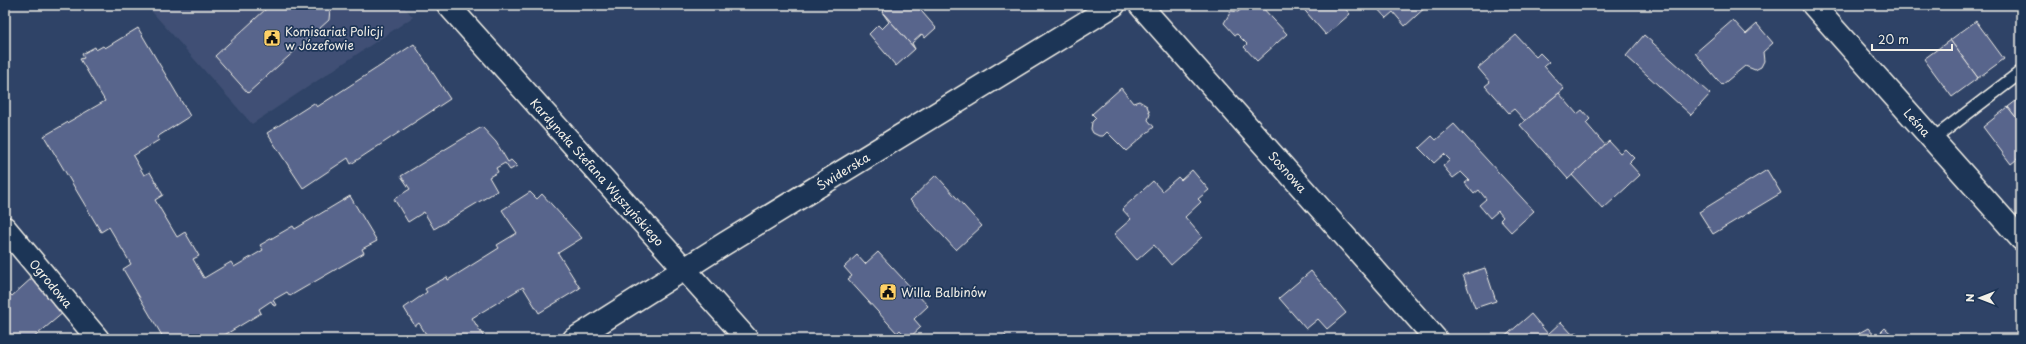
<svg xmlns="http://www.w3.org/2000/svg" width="2026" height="344" font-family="'Playpen Sans',sans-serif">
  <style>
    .built { fill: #405074 }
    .building { fill: #59658c; stroke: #f4f1e8 }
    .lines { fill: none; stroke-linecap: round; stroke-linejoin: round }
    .lane-casing { stroke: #f4f1e8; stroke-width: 15 }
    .street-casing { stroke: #f4f1e8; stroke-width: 25 }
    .secondary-casing { stroke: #f4f1e8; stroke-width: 25 }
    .lane { stroke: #1d3557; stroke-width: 12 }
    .street { stroke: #1d3557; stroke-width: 22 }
    .secondary { stroke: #1d3557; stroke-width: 22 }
    .labels { text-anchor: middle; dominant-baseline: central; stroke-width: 3.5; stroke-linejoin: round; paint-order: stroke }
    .poi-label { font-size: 12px; fill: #f4f1e8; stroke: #1d3557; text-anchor: start }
    .street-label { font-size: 12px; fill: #f4f1e8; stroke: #1d3557 }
  </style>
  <rect width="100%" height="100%" fill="#2f4367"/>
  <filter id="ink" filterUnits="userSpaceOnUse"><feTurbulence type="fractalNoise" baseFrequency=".025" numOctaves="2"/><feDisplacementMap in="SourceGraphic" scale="8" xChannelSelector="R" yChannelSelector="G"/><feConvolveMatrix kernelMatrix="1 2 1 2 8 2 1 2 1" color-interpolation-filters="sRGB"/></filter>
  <g filter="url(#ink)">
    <!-- built -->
    <polygon class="built" points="146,5 402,5 413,17 252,124"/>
    <!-- building -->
    <g class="building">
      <polygon points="264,5 326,5 330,9 329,20 248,93 215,56 267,8"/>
      <polygon points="889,5 916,5 936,28 925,38 922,34 912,43 915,49 882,12"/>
      <polygon points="1246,5 1260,5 1287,34 1257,61 1244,47 1247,44 1237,34 1235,35 1224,23 1231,11 1238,12"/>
      <polygon points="1300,5 1342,5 1350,14 1326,35"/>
      <polygon points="1374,5 1428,5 1405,26 1393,12 1386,18"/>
      <polygon points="882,12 915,49 896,66 869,34 878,25 882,29 889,22"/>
      <polygon points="1733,20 1746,34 1757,24 1773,43 1763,52 1764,61 1761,67 1755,70 1745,66 1722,85 1695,53"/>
      <polygon points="1976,21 2004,59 1978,78 1950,40"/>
      <polygon points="138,28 190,116 157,137 159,140 133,156 144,175 150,172 163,195 155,200 177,237 185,232 199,256 193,259 204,278 231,262 234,267 263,250 260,245 293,226 295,229 350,196 377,241 362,249 364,253 290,296 287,292 273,300 276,305 274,306 271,301 259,309 261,313 218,339 164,339 123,269 131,264 109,227 101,232 44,136 105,101 80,59 84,58 82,54 95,47 96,50 103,46 105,48"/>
      <polygon points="1516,35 1536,57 1540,53 1549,62 1544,66 1564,89 1525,121 1514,109 1509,113 1485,86 1490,82 1478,68"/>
      <polygon points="1644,35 1710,94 1691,115 1626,56"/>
      <polygon points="1950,40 1978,78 1952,97 1924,59"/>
      <polygon points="414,44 450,99 351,164 348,158 303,188 267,133 314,103 317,107"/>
      <polygon points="1121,88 1133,103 1139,101 1147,106 1150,114 1148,120 1154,127 1126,151 1107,132 1103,136 1099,136 1093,133 1091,129 1092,122 1096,118 1092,114"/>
      <polygon points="1559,93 1577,114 1582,110 1590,119 1586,123 1605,145 1568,179 1520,125"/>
      <polygon points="2021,97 2021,124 2008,107"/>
      <polygon points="2008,107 2021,124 2021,156 2011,164 1983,127"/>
      <polygon points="1454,124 1534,211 1511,232 1500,220 1503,217 1498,211 1490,218 1479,205 1486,199 1479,190 1474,194 1465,183 1469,180 1461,172 1453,178 1443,166 1450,160 1444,154 1434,163 1419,148 1432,136 1436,140"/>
      <polygon points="482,127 496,142 508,162 511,160 517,166 510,170 505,163 496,168 498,172 489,177 497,191 434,229 424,212 408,222 394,199 410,189 401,176"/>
      <polygon points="1609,141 1620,153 1625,149 1634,158 1629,163 1640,175 1603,209 1572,175"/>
      <polygon points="1192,170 1209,190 1198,199 1201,202 1185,217 1202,237 1171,265 1154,245 1137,260 1114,234 1131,219 1122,209 1153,181 1162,191 1178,177 1181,180"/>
      <polygon points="1767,170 1781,193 1713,234 1699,212"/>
      <polygon points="936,175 982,226 956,250 910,200"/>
      <polygon points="530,192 537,199 542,194 582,238 558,253 580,288 539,313 523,287 472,318 485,339 429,339 419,323 415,326 404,308 427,292 425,289 447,277 448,280 499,248 497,245 517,233 502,210"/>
      <polygon points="878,252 928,306 914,319 921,327 908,339 900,330 897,333 848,279 852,276 844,267 857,255 865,264"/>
      <polygon points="1485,268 1496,301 1475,308 1463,275"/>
      <polygon points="1311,271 1346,313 1327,329 1318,319 1306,329 1279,298"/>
      <polygon points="33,277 64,312 32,339 5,339 5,289 12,296"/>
      <polygon points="1531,314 1548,334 1561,322 1573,335 1576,332 1582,339 1502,339"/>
      <polygon points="1868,328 1876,337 1885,328 1897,339 1854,339 1859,333"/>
      <polygon points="1005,335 1009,339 1000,339"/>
    </g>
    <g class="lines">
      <defs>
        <polyline id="lane" points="1932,140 2021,72"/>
        <g id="street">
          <path id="s1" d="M1140,5L1436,339"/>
          <path id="s2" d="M1813,5L2021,239"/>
          <path id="s3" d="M5,228L98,339"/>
          <path id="s4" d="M574,339L724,244L1114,5"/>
        </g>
        <g id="secondary">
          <path id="s5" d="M448,5L747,339"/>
        </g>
      </defs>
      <!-- lane casing -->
      <use href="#lane" class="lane-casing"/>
      <!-- street casing -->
      <use href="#street" class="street-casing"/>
      <!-- secondary casing -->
      <use href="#secondary" class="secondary-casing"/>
      <!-- lane -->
      <use href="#lane" class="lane"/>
      <!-- street -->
      <use href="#street" class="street"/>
      <!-- secondary -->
      <use href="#secondary" class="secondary"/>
    </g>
  </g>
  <!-- icons -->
  <defs>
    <symbol id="civic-square" viewBox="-11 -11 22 22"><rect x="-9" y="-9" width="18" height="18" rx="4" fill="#ffd166" stroke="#1d3557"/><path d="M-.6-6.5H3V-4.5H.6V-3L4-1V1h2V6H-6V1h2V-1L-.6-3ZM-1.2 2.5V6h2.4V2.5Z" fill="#111"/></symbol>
  </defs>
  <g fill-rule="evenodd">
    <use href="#civic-square" x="262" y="28" width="20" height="20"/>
    <use href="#civic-square" x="878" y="282" width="20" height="20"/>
  </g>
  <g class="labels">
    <!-- poi labels -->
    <g class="poi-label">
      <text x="285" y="31">Komisariat Policji<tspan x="285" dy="14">w Józefowie</tspan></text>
      <text x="901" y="292">Willa Balbinów</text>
    </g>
    <!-- street labels -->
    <g class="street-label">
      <text stroke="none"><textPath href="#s2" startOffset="157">Leśna</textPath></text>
      <text stroke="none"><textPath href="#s4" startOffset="317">Świderska</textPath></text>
      <text stroke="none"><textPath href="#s5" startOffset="224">Kardynała Stefana Wyszyńskiego</textPath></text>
      <text stroke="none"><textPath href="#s1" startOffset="223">Sosnowa</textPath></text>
      <text stroke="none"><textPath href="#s3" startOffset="72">Ogrodowa</textPath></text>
    </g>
  </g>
  <!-- margin -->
  <rect width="2026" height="344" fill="none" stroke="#1d3557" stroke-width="20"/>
  <rect x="10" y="10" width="2006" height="324" fill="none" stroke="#f4f1e8" stroke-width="1.5" filter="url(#ink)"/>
  <!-- north arrow -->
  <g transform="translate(1980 298) rotate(270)" stroke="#1d3557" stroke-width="3" paint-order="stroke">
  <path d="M0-3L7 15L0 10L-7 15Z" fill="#f4f1e8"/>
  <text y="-6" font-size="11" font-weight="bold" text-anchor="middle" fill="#f4f1e8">N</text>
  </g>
  <!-- scale -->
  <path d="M1872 44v6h80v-6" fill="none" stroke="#f4f1e8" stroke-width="2"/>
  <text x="1878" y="44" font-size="12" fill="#f4f1e8" stroke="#1d3557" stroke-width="3" paint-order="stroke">20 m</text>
</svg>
